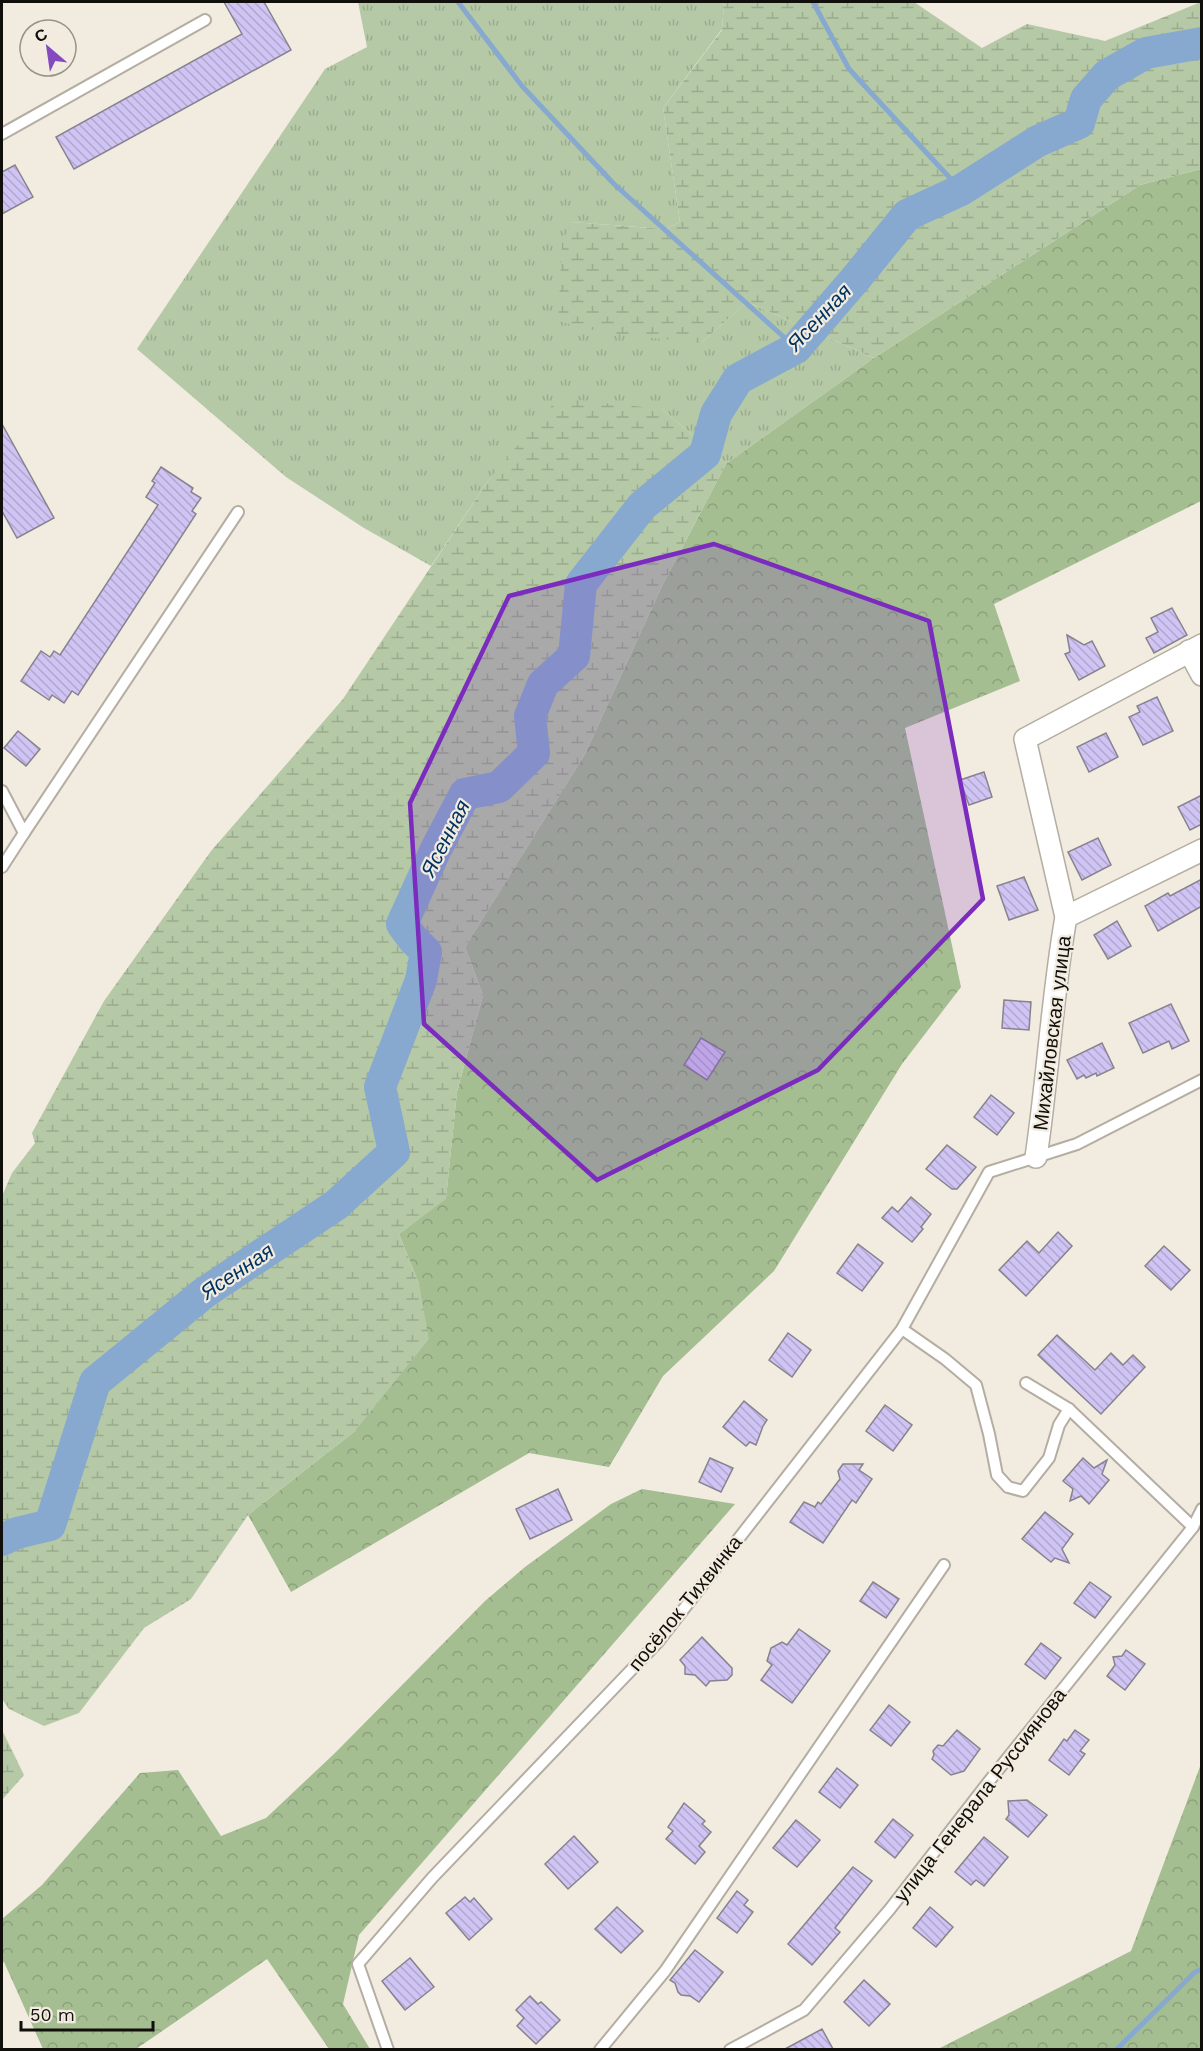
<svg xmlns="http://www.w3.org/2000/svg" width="1203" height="2051" font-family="'Work Sans',sans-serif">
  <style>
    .grass { fill: url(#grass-tufts) }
    .forest { fill: url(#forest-crowns) }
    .wetland { fill: url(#wetland-marsh) }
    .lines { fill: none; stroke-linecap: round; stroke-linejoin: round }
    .stream { stroke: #88a9cf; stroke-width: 5 }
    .river { stroke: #88a9cf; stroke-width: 32 }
    .building { fill: url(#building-back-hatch); stroke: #86838f; stroke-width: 1.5 }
    .service-casing { stroke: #b4ada2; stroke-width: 14 }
    .minor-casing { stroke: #b4ada2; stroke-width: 24 }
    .service { stroke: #fff; stroke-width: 10 }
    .minor { stroke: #fff; stroke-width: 21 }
    .marked { fill: #7b2cbf; fill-opacity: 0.2; stroke: #7b2cbf; stroke-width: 4.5; stroke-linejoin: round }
    .labels { text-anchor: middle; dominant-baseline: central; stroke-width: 4.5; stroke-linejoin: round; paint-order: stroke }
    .street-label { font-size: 20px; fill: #110f0b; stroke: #f2ebdf }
    .water-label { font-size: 21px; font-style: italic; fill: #003361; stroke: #f2ebdf }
  </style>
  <defs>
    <pattern id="grass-tufts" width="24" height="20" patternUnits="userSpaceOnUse" patternTransform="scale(1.5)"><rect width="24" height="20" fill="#b5c9a6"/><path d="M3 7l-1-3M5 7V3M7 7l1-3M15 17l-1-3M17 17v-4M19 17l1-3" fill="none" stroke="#9bab8e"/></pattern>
    <pattern id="forest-crowns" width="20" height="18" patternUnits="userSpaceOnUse" patternTransform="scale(1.5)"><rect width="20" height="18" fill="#a4bd91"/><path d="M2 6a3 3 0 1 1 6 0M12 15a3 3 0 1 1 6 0" fill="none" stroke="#8ca17c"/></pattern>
    <pattern id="wetland-marsh" width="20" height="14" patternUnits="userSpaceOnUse" patternTransform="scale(1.5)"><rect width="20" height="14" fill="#b5c9a6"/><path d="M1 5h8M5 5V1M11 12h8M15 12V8" fill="none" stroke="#9bab8e"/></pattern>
    <pattern id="building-back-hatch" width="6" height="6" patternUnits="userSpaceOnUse" patternTransform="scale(1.5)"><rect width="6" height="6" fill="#cfc4f3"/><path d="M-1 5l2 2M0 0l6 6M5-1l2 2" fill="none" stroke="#b1a7cf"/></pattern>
  </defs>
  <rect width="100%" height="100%" fill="#f2ebdf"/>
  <!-- grass -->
  <polygon class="grass" points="358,2 724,2 722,29 663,108 680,222 665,229 571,222 701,343 747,302 874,358 726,464 662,409 490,478 431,566 364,528 286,477 137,349 325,69 367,47"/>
  <!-- forest -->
  <g class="forest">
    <polygon points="1201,169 1201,501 994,604 1020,681 905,728 961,987 902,1064 774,1271 663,1376 609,1467 529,1453 291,1592 248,1515 355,1431 419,1284 399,1234 446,1198 457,1092 483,995 465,947 585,754 662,586 726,464 874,358 1140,185"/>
    <polygon points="642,1489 735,1504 359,1935 343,2004 370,2049 329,2049 267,1959 136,2049 43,2049 4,1962 2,1963 2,1919 42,1885 140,1773 178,1770 221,1836 266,1818 335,1753 485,1601 525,1567 611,1504"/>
    <polygon points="1201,1764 1201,2048 1200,2050 938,2049 1131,1951"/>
  </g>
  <!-- wetland -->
  <g class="wetland">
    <polygon points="724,2 914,2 982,48 1027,24 1105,41 1201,2 1201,169 1140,185 874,358 747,302 701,343 605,333 558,321 562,243 571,222 665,229 680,222 663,108 722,30"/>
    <polygon points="558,398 662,409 726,464 662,586 585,754 465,947 483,995 457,1092 446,1199 399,1234 419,1284 429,1339 355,1431 248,1515 191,1599 144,1628 79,1713 44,1726 9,1709 2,1699 2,1196 12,1173 35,1143 32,1133 104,1001 211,851 343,699 490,478"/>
    <polygon points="2,1730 24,1775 2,1800"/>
  </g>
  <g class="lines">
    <!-- stream -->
    <g class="stream">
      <polyline points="458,2 522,86 614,184 796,348"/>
      <polyline points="813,2 849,69 961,190"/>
      <polyline points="1116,2050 1195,1972 1202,1969"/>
    </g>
    <!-- river -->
    <polyline class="river" points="2,1540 17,1533 50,1525 95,1382 204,1293 336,1205 394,1152 380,1087 421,980 426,952 413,939 402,924 436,849 465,794 499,787 534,753 530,716 543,684 574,656 581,584 642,506 705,454 716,414 738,379 796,348 857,277 907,215 961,190 1038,141 1079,123 1086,99 1107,75 1146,53 1202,43"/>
  </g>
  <!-- building -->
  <g class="building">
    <polygon points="224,2 264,2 291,50 74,169 56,137 242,34"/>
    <polygon points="15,165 33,197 2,214 2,172"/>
    <polygon points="2,424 54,518 17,538 2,511"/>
    <polygon points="161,467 193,488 191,492 201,498 192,511 196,514 78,695 72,691 64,703 52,695 49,700 21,681 41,651 50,657 54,651 60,655 158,505 146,497 155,483 152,481"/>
    <polygon points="1172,608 1187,635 1154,653 1146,638 1158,632 1151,618"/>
    <polygon points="1067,635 1084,645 1092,641 1105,666 1079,680 1065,654 1070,652"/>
    <polygon points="1157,697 1173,731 1143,745 1129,717 1140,712 1137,706"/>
    <polygon points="18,731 40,749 26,766 4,748"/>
    <polygon points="1106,733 1118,757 1089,772 1077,747"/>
    <polygon points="984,772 992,797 969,805 960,780"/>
    <polygon points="1202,795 1202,824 1190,830 1178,807"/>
    <polygon points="1098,838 1111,865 1082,880 1068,852"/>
    <polygon points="1024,877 1038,910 1009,920 997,886"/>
    <polygon points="1202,879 1202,906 1158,931 1145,906 1168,893 1170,896"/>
    <polygon points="1117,921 1131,946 1108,959 1094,935"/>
    <polygon points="1004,1000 1031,1002 1029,1030 1002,1028"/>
    <polygon points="1171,1004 1189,1041 1172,1049 1169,1041 1143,1053 1129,1023"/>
    <polygon points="701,1038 725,1052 707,1080 684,1065"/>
    <polygon points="1102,1043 1114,1068 1097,1076 1096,1073 1086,1078 1084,1075 1077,1079 1067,1060"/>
    <polygon points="991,1095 1014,1113 997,1135 974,1117"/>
    <polygon points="947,1145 976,1167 957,1189 952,1189 926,1169"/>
    <polygon points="911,1197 931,1214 921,1227 923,1229 912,1242 882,1218 892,1207 898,1212"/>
    <polygon points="1058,1232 1072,1246 1026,1296 999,1270 1027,1241 1039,1253"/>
    <polygon points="858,1244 883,1263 862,1291 837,1273"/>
    <polygon points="1164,1246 1190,1270 1171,1290 1145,1266"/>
    <polygon points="788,1333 811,1350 792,1377 769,1360"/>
    <polygon points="1057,1335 1095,1370 1111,1353 1123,1365 1133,1355 1145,1367 1101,1414 1038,1355"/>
    <polygon points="744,1401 767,1420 763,1426 756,1445 750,1442 746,1446 723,1427"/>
    <polygon points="885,1405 912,1425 893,1451 866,1431"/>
    <polygon points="710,1458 733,1468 721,1492 699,1482"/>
    <polygon points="1083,1458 1094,1468 1107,1460 1102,1474 1109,1480 1089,1504 1081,1496 1070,1501 1073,1489 1063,1481"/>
    <polygon points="843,1464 863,1464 859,1470 872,1479 856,1503 852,1500 823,1543 790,1522 804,1502 815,1507 818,1502 821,1504 840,1479 838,1471"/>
    <polygon points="558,1489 572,1520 530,1539 516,1509"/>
    <polygon points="1045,1512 1073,1534 1062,1549 1069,1563 1055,1558 1051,1562 1022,1539"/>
    <polygon points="873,1582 899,1599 886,1618 860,1601"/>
    <polygon points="1090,1582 1111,1597 1095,1618 1074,1603"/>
    <polygon points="799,1629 830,1651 792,1703 761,1680 772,1665 767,1661 771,1648 782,1642 787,1645"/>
    <polygon points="702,1637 732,1668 732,1675 727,1680 710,1681 706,1686 695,1675 685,1674 685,1666 680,1660"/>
    <polygon points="1041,1643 1061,1658 1045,1679 1025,1664"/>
    <polygon points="1126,1650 1145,1664 1125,1690 1107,1676 1115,1665 1113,1657 1122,1656"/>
    <polygon points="889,1705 910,1722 891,1746 870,1730"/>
    <polygon points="957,1730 980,1749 964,1771 951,1775 932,1759 934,1755 933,1751 938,1745 943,1746"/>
    <polygon points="1075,1730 1089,1740 1080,1751 1085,1754 1069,1775 1049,1760 1064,1739 1067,1741"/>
    <polygon points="837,1768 858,1785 840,1808 819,1792"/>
    <polygon points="1027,1800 1047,1815 1028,1837 1006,1819 1009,1815 1008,1801"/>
    <polygon points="684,1803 705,1821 702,1824 711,1832 699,1846 705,1852 695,1864 666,1839 673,1831 668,1827"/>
    <polygon points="893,1819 913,1835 895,1858 875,1842"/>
    <polygon points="796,1820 820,1840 797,1867 773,1848"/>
    <polygon points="574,1836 598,1862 568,1889 545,1864"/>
    <polygon points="984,1837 1008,1857 984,1886 976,1880 971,1885 955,1872"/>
    <polygon points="853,1867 872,1881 835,1928 840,1932 812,1965 788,1944"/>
    <polygon points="737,1891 748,1900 744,1905 753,1912 737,1933 717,1918"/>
    <polygon points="465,1897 470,1902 474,1898 492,1919 469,1940 446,1913"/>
    <polygon points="617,1907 643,1931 621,1953 595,1929"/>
    <polygon points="930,1907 953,1927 936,1947 913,1928"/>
    <polygon points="695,1950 723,1972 699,2002 690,1996 681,1995 678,1992 675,1983 670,1980"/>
    <polygon points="410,1958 434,1987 405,2010 382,1981"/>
    <polygon points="864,1980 890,2004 869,2026 844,2002"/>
    <polygon points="530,1996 538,2004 541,2002 560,2020 536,2044 517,2026 524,2018 516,2010"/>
    <polygon points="822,2029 833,2049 785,2049"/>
  </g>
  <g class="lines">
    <defs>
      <g id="service">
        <polyline points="2,134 205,20"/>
        <polyline points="2,791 24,833 238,512"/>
        <polyline points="2,867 24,833"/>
        <polyline points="902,1329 945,1359 976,1385 989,1434 997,1475 1008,1487 1023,1491 1049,1458 1059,1425 1069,1409 1193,1527"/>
        <polyline points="1026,1383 1069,1409"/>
        <polyline points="388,2050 358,1964 432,1878 658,1642 902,1329 989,1172 1077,1144 1202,1080"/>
        <polyline points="600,2050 665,1971 944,1565"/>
        <polyline points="730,2050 804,2010 890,1909 990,1780 1193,1527 1202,1509"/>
      </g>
      <g id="minor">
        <polyline points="1189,651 1202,675"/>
        <polyline points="1066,917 1025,739 1202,645"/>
        <path d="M1036,1157C1048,1077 1052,996 1066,917L1202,850"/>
      </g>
    </defs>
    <!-- service casing -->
    <use href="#service" class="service-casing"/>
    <!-- minor casing -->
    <use href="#minor" class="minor-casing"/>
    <!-- service -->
    <use href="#service" class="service"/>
    <!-- minor -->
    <use href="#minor" class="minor"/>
  </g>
  <!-- marked area -->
  <path class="marked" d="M714,544L929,621L983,899L818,1070L597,1180L424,1024L410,803L509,596Z"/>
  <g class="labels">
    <!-- street labels -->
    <g class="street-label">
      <text transform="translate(1052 1033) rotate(-83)">Михайловская улица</text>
      <text transform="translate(685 1603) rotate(-51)">посёлок Тихвинка</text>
      <text transform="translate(980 1795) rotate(-52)">улица Генерала Руссиянова</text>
    </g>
    <!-- water labels -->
    <g class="water-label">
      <text transform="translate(819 317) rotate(-47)">Ясенная</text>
      <text transform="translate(445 838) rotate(-63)">Ясенная</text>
      <text transform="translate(237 1271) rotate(-34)">Ясенная</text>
    </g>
  </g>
  <!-- border -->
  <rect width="1203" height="2051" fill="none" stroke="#110f0b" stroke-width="6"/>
  <!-- north arrow -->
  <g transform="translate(48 48) rotate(331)"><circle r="28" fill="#f2ebdf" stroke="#98938a" stroke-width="1.5"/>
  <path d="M0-4.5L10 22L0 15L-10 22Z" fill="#844bc1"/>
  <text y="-9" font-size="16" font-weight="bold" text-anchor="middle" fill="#110f0b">С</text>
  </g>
  <!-- scale -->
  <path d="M21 2021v9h132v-9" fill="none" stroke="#110f0b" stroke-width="3"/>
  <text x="30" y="2021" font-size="18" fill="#110f0b" stroke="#f2ebdf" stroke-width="4.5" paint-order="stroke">50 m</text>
</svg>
